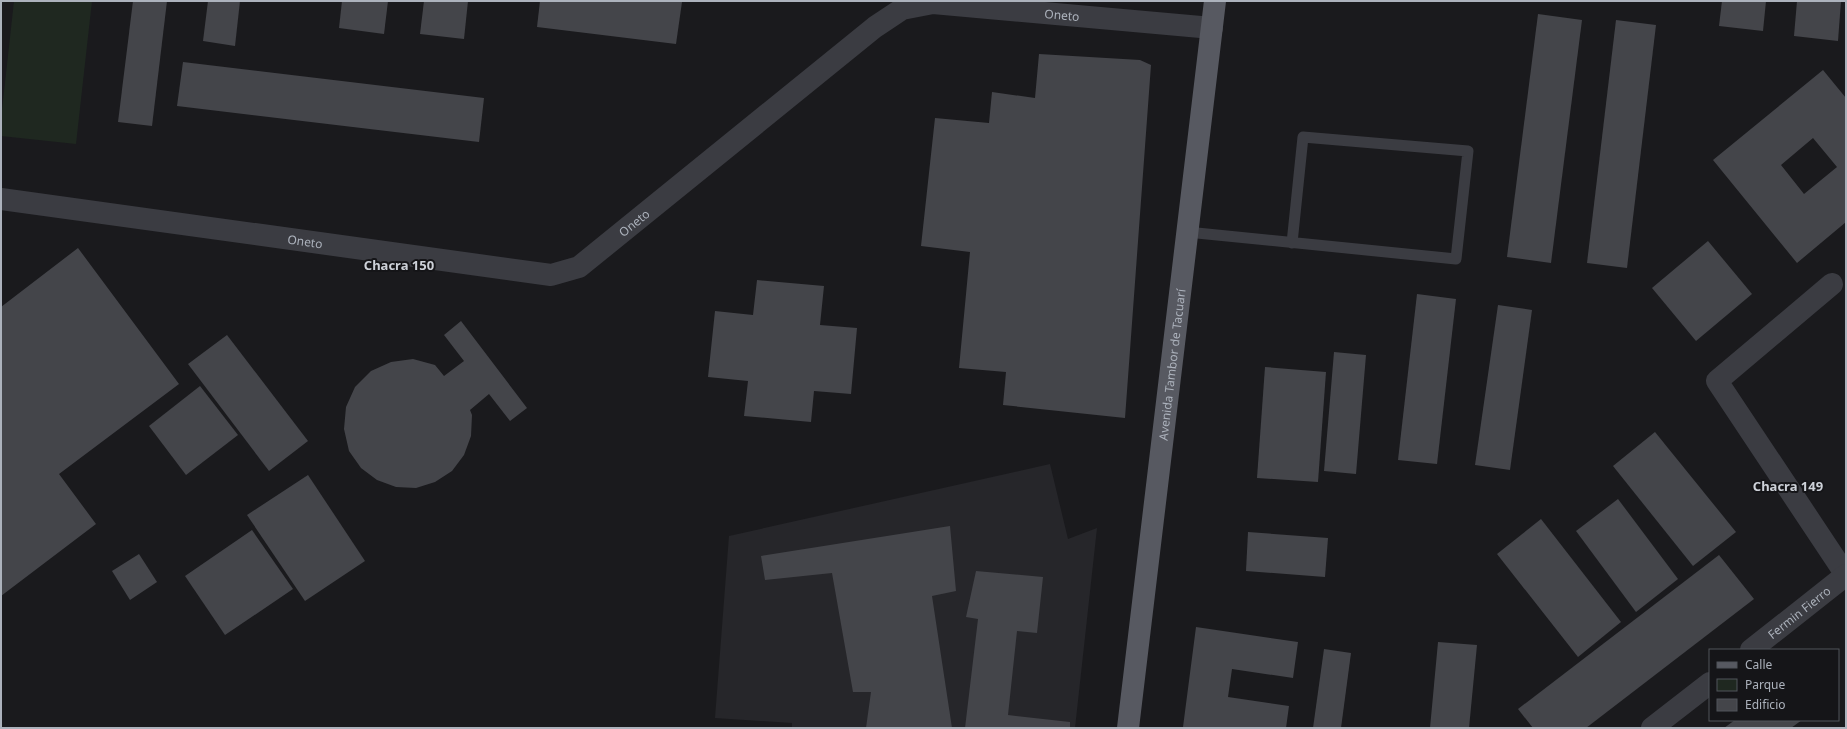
<svg xmlns="http://www.w3.org/2000/svg" width="1847" height="729" font-family="'Noto Sans',sans-serif">
  <style>
    .built { fill: #26262a }
    .green { fill: #1f2820 }
    .building { fill: #44454a; fill-rule: evenodd }
    .lines { fill: none; stroke-linecap: round; stroke-linejoin: round }
    .lane { stroke: #3b3c42; stroke-width: 11 }
    .street { stroke: #3b3c42; stroke-width: 22 }
    .primary { stroke: #575961; stroke-width: 22 }
    .labels { text-anchor: middle; dominant-baseline: central; stroke-width: 4; stroke-linejoin: round; paint-order: stroke }
    .street-label { font-size: 12px; fill: #acb2bc; stroke: #151518 }
    .neighbourhood-label { font-size: 13px; font-weight: bold; fill: #cdd1d8; stroke: #151518 }
  </style>
  <rect width="100%" height="100%" fill="#1a1a1d"/>
  <!-- built -->
  <polygon class="built" points="1050,464 1068,539 1097,528 1075,728 792,728 792,723 715,718 729,536"/>
  <!-- green -->
  <polygon class="green" points="14,1 92,1 76,144 1,136 1,119"/>
  <!-- building -->
  <g class="building">
    <polygon points="133,1 167,1 152,126 118,122"/>
    <polygon points="208,1 240,1 235,46 203,41"/>
    <polygon points="342,1 388,1 384,34 339,28"/>
    <polygon points="424,1 468,1 464,39 420,34"/>
    <polygon points="540,1 670,1 682,2 676,44 537,27"/>
    <polygon points="1722,1 1766,1 1763,31 1719,26"/>
    <polygon points="1797,1 1841,1 1838,41 1794,36"/>
    <polygon points="1538,14 1582,20 1551,263 1507,257"/>
    <polygon points="1616,20 1656,25 1627,268 1587,263"/>
    <polygon points="1039,54 1140,60 1151,65 1125,418 1003,405 1006,372 959,368 970,252 921,246 935,118 989,123 992,92 1035,98"/>
    <polygon points="183,62 484,98 479,142 177,106"/>
    <path d="M1823,70L1846,98V222L1797,263L1713,160ZM1813,138L1837,167L1804,194L1781,165Z"/>
    <polygon points="1708,241 1752,294 1696,341 1652,288"/>
    <polygon points="78,248 179,384 59,474 96,524 1,596 1,307"/>
    <polygon points="757,280 824,286 820,325 857,328 851,394 814,391 811,422 744,416 748,381 708,377 715,311 753,315"/>
    <polygon points="1417,294 1456,299 1437,464 1398,460"/>
    <polygon points="1498,305 1532,310 1510,470 1475,465"/>
    <polygon points="461,321 527,408 510,421 489,394 470,410 472,415 471,436 464,455 452,471 435,482 416,488 396,487 377,480 361,468 349,451 344,429 346,407 355,387 371,371 391,362 413,359 435,365 444,376 464,361 444,335"/>
    <polygon points="227,335 308,441 269,471 188,364"/>
    <polygon points="1334,352 1366,355 1356,474 1324,471"/>
    <polygon points="1265,367 1326,372 1318,482 1257,478"/>
    <polygon points="200,386 238,435 186,475 149,426"/>
    <polygon points="1655,432 1736,532 1693,566 1613,466"/>
    <polygon points="308,475 365,561 305,601 247,515"/>
    <polygon points="1618,499 1678,579 1636,612 1576,531"/>
    <polygon points="1541,519 1621,622 1578,657 1497,554"/>
    <polygon points="950,526 956,591 932,596 952,728 866,728 871,692 853,692 832,573 765,580 761,556"/>
    <polygon points="252,530 293,589 225,635 185,576"/>
    <polygon points="1248,532 1328,538 1325,577 1246,571"/>
    <polygon points="139,554 157,582 130,600 112,571"/>
    <polygon points="1719,555 1754,599 1586,728 1533,728 1518,709"/>
    <polygon points="976,571 1043,577 1037,633 1017,631 1008,715 1070,722 1070,728 965,728 978,619 966,617"/>
    <polygon points="1196,627 1298,642 1293,678 1232,669 1228,697 1289,706 1286,728 1183,727"/>
    <polygon points="1438,642 1477,645 1469,728 1430,728"/>
    <polygon points="1324,649 1351,653 1341,728 1313,728"/>
    <polygon points="1735,720 1802,720 1791,728 1724,728"/>
  </g>
  <g class="lines">
    <!-- lane -->
    <polyline class="lane" points="1187,232 1456,259 1468,151 1303,137 1292,243"/>
    <!-- street -->
    <g class="street">
      <path id="s1" d="M1,199L551,275L579,267L875,27L902,9L933,3L1212,28"/>
      <polyline points="1832,284 1717,381 1846,575"/>
      <path id="s2" d="M1751,650L1846,575"/>
      <polyline points="1652,728 1710,683"/>
    </g>
    <!-- primary -->
    <path class="primary" id="s3" d="M1128,728L1215,1"/>
  </g>
  <g class="labels">
    <!-- street labels -->
    <g class="street-label">
      <text stroke="none"><textPath href="#s1" startOffset="1159">Oneto</textPath></text>
      <text stroke="none"><textPath href="#s1" startOffset="655">Oneto</textPath></text>
      <text stroke="none"><textPath href="#s1" startOffset="307">Oneto</textPath></text>
      <text stroke="none"><textPath href="#s3" startOffset="366">Avenida Tambor de Tacuarí</textPath></text>
      <text stroke="none"><textPath href="#s2" startOffset="61">Fermin Fierro</textPath></text>
    </g>
    <!-- neighbourhood labels -->
    <g class="neighbourhood-label">
      <text x="399" y="265">Chacra 150</text>
      <text x="1788" y="486">Chacra 149</text>
    </g>
  </g>
  <!-- border -->
  <rect width="1847" height="729" fill="none" stroke="#acb2bc" stroke-width="4"/>
  <!-- legend -->
  <rect x="1709" y="649" width="130" height="72" fill="#151518" stroke="#51545a"/>
  <rect x="1717" y="662" width="20" height="6" fill="#575961" stroke="#51545a"/>
  <text x="1745" y="669" font-size="12" fill="#acb2bc">Calle</text>
  <rect x="1717" y="679" width="20" height="12" fill="#1f2820" stroke="#51545a"/>
  <text x="1745" y="689" font-size="12" fill="#acb2bc">Parque</text>
  <rect x="1717" y="699" width="20" height="12" fill="#44454a" stroke="#51545a"/>
  <text x="1745" y="709" font-size="12" fill="#acb2bc">Edificio</text>
</svg>
